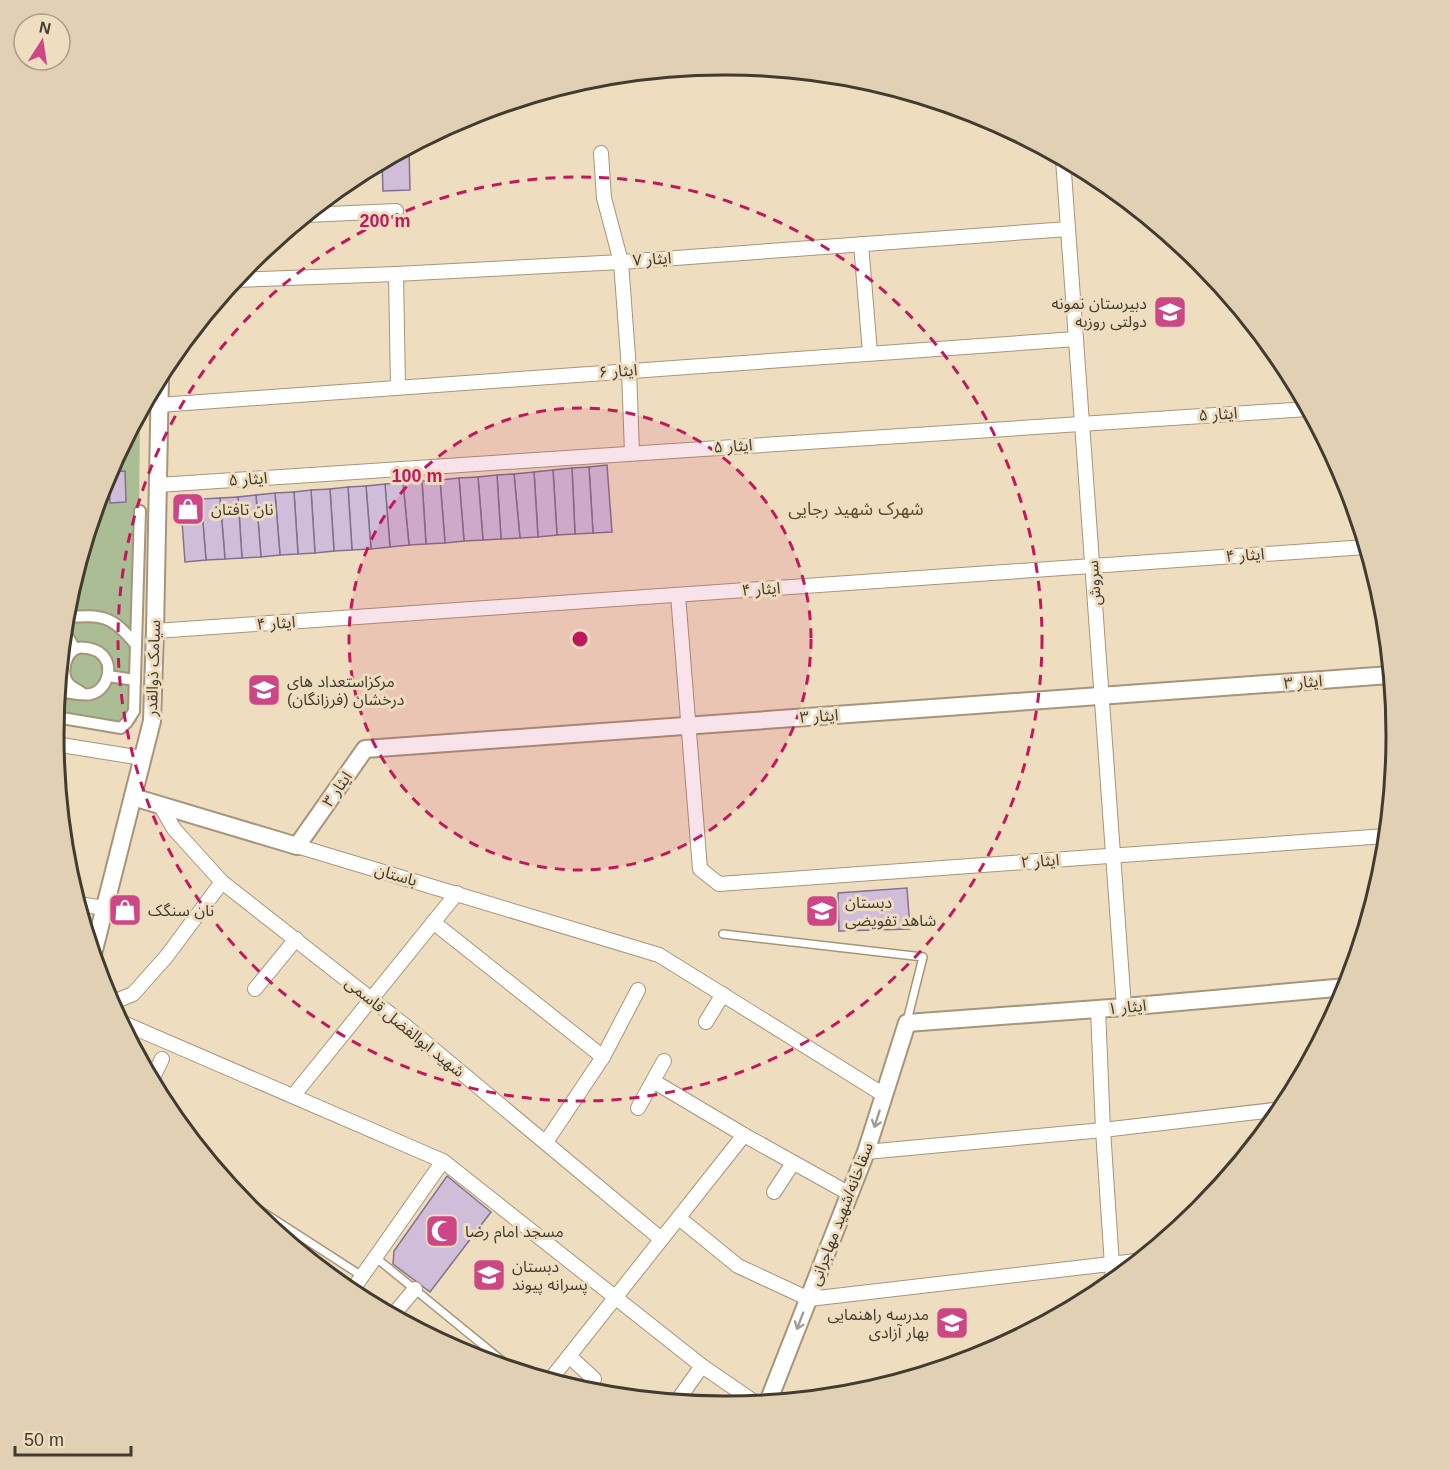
<svg xmlns="http://www.w3.org/2000/svg" width="1450" height="1470" font-family="Arial,'Noto Sans Arabic',sans-serif">
  <style>
    .green { fill: #aabd95 }
    .building { fill: #d0bdd9; stroke: #83728b; stroke-width: 1.5 }
    .lines { fill: none; stroke-linecap: round; stroke-linejoin: round }
    .service-casing { stroke: #a6957a; stroke-width: 10 }
    .pedestrian-casing { stroke: #a6957a; stroke-width: 14 }
    .minor-casing { stroke: #a6957a; stroke-width: 16 }
    .tertiary-casing { stroke: #a6957a; stroke-width: 20 }
    .service { stroke: #fff; stroke-width: 7 }
    .pedestrian { stroke: #fff; stroke-width: 10 }
    .minor { stroke: #fff; stroke-width: 14 }
    .tertiary { stroke: #fff; stroke-width: 16 }
    .oneway { stroke: #a09d97 }
    .ring { fill: none; stroke: #c2185b; stroke-width: 3; stroke-dasharray: 10 8 }
    .labels { text-anchor: middle; dominant-baseline: central; stroke-width: 6; stroke-linejoin: round; paint-order: stroke }
    .street-label { font-size: 16px; fill: #423b2f; stroke: #efddc0 }
    .poi-label { font-size: 16px; fill: #423b2f; stroke: #efddc0; text-anchor: start }
    .neighbourhood-label { font-size: 18px; fill: #5a4b32; stroke: #efddc0 }
    .rim { fill: none; stroke: #423b2f; stroke-width: 3 }
    .centre { fill: #c2185b; stroke: #efddc0; stroke-width: 3 }
    .ring-label { font-size: 18px; text-anchor: middle; font-weight: bold; fill: #c2185b; stroke: #efddc0; stroke-width: 6; stroke-linejoin: round; paint-order: stroke }
  </style>
  <rect width="100%" height="100%" fill="#efddc0"/>
  <!-- green -->
  <polygon class="green" points="140,413 137,721 124,734 55,723 67,604 105,478"/>
  <!-- building -->
  <g class="building">
    <polygon points="409,147 410,190 383,191 382,161"/>
    <polygon points="607,465 612,532 593,533 589,467"/>
    <polygon points="589,467 593,533 575,534 572,468"/>
    <polygon points="572,468 575,534 557,535 553,470"/>
    <polygon points="553,470 557,535 538,537 534,472"/>
    <polygon points="125,471 126,502 110,503 109,472"/>
    <polygon points="534,472 538,537 520,538 514,474"/>
    <polygon points="514,474 520,538 501,539 497,475"/>
    <polygon points="497,475 501,539 483,540 478,477"/>
    <polygon points="478,477 483,540 464,541 459,478"/>
    <polygon points="459,478 464,541 445,543 440,480"/>
    <polygon points="440,480 445,543 426,544 422,481"/>
    <polygon points="422,481 426,544 409,545 403,483"/>
    <polygon points="403,483 409,545 390,547 385,484"/>
    <polygon points="385,484 390,547 371,549 366,486"/>
    <polygon points="366,486 371,549 352,550 348,487"/>
    <polygon points="348,487 352,550 334,551 330,489"/>
    <polygon points="330,489 334,551 315,553 311,490"/>
    <polygon points="311,490 315,553 298,554 294,492"/>
    <polygon points="294,492 298,554 280,555 275,493"/>
    <polygon points="275,493 280,555 261,557 256,495"/>
    <polygon points="256,495 261,557 242,558 238,497"/>
    <polygon points="238,497 242,558 225,559 220,498"/>
    <polygon points="220,498 225,559 206,560 201,499"/>
    <polygon points="201,499 206,560 185,562 181,508 189,500"/>
    <polygon points="907,888 910,929 839,931 838,893"/>
    <polygon points="447,1176 491,1212 430,1292 393,1264 394,1251"/>
  </g>
  <g class="lines">
    <defs>
      <g id="service">
        <polyline points="723,934 923,957 907,1021"/>
        <polyline points="241,1198 362,1276"/>
        <polyline points="375,1257 511,1368"/>
      </g>
      <g id="pedestrian">
        <path d="M66,617C103,615 112,615 136,645"/>
        <polyline points="64,630 75,649"/>
        <polyline points="108,676 135,680"/>
        <path d="M58,691C68,692 81,696 91,694C108,690 115,664 100,653C97,650 91,649 87,648C83,648 82,647 78,648C65,652 60,674 69,684C73,688 79,691 84,694"/>
        <polyline points="56,717 121,728 127,722 134,711 140,511"/>
      </g>
      <g id="minor">
        <polyline points="601,153 604,198 621,262 629,370 632,453"/>
        <polyline points="1063,159 1124,1007"/>
        <polyline points="306,215 396,211"/>
        <polyline points="861,244 870,353"/>
        <polyline points="396,274 398,387"/>
        <polyline points="234,280 396,274 621,262 1068,229"/>
        <polyline points="159,405 1076,339"/>
        <polyline points="158,485 1308,409"/>
        <polyline points="678,595 700,869 719,884 1386,836"/>
        <polyline points="155,631 1366,547"/>
        <polyline points="55,744 142,758"/>
        <polyline points="160,805 174,829 222,882 403,1024 661,1239"/>
        <polyline points="297,846 659,955 884,1095"/>
        <polyline points="78,904 105,908"/>
        <polyline points="433,922 603,1057"/>
        <polyline points="255,989 296,939"/>
        <polyline points="111,1003 133,994 166,957 222,882"/>
        <polyline points="1098,1009 1103,1130 1113,1280"/>
        <polyline points="121,1022 443,1161 702,1366 756,1403"/>
        <polyline points="706,1022 723,994"/>
        <polyline points="152,1079 162,1059"/>
        <polyline points="653,1081 744,1135 850,1194"/>
        <polyline points="293,1096 457,893"/>
        <polyline points="638,1108 664,1061"/>
        <polyline points="546,1142 603,1057 638,990"/>
        <polyline points="866,1152 1103,1130 1282,1109"/>
        <polyline points="774,1192 793,1163"/>
        <polyline points="679,1218 738,1266 809,1299 1136,1261"/>
        <polyline points="351,1292 443,1161"/>
        <polyline points="393,1315 415,1289"/>
        <polyline points="569,1356 594,1379 585,1390"/>
        <polyline points="550,1380 744,1135"/>
        <polyline points="677,1401 702,1366"/>
      </g>
      <g id="tertiary">
        <polyline points="133,797 297,846 365,749 1390,675"/>
        <polyline points="93,954 152,721 155,631 160,376"/>
        <polyline points="768,1402 866,1152 907,1023 1124,1007 1346,987"/>
      </g>
    </defs>
    <!-- service casing -->
    <use href="#service" class="service-casing"/>
    <!-- pedestrian casing -->
    <use href="#pedestrian" class="pedestrian-casing"/>
    <!-- minor casing -->
    <use href="#minor" class="minor-casing"/>
    <!-- tertiary casing -->
    <use href="#tertiary" class="tertiary-casing"/>
    <!-- service -->
    <use href="#service" class="service"/>
    <!-- pedestrian -->
    <use href="#pedestrian" class="pedestrian"/>
    <!-- minor -->
    <use href="#minor" class="minor"/>
    <!-- tertiary -->
    <use href="#tertiary" class="tertiary"/>
  </g>
  <!-- one-way arrows -->
  <defs><path id="oneway-shaft" d="M-6 0H5M1.5-3L5.5 0L1.5 3" fill="none" stroke-width="1.6" stroke-linecap="round" stroke-linejoin="round" transform="scale(1.5)"/></defs>
  <g class="oneway">
    <use href="#oneway-shaft" transform="translate(877 1119) rotate(107)"/>
    <use href="#oneway-shaft" transform="translate(800 1321) rotate(111)"/>
  </g>
  <!-- distance rings -->
  <circle cx="580" cy="639" r="231" fill="#c2185b" fill-opacity=".12"/>
  <g class="ring">
    <circle cx="580" cy="639" r="231"/>
    <circle cx="580" cy="639" r="462"/>
  </g>
  <!-- icons -->
  <defs>
    <symbol id="school-square" viewBox="-11 -11 22 22"><rect x="-9" y="-9" width="18" height="18" rx="4" fill="#cd4686" stroke="#efddc0"/><path d="M0-5L7-2L0 1L-7-2ZM-4 1L0 2.5L4 1V4Q0 6-4 4Z" fill="#fff"/></symbol>
    <symbol id="shop-square" viewBox="-11 -11 22 22"><rect x="-9" y="-9" width="18" height="18" rx="4" fill="#cd4686" stroke="#efddc0"/><path d="M-5-2.5h2.3a2.7 3.5 0 0 1 5.4 0H5L5.5 6h-11ZM-1.5-2.5h3a1.5 2.3 0 0 0-3 0Z" fill="#fff"/></symbol>
    <symbol id="mosque-square" viewBox="-11 -11 22 22"><rect x="-9" y="-9" width="18" height="18" rx="4" fill="#cd4686" stroke="#efddc0"/><path d="M3.5-4.9A6 6 0 1 0 3.5 4.9A5 5 0 1 1 3.5-4.9Z" fill="#fff"/></symbol>
  </defs>
  <g fill-rule="evenodd">
    <use href="#school-square" x="1151" y="293" width="38" height="38"/>
    <use href="#shop-square" x="169" y="490" width="38" height="38"/>
    <use href="#school-square" x="245" y="671" width="38" height="38"/>
    <use href="#shop-square" x="106" y="891" width="38" height="38"/>
    <use href="#school-square" x="803" y="892" width="38" height="38"/>
    <use href="#mosque-square" x="423" y="1212" width="38" height="38"/>
    <use href="#school-square" x="470" y="1256" width="38" height="38"/>
    <use href="#school-square" x="933" y="1304" width="38" height="38"/>
  </g>
  <g class="labels">
    <!-- street labels -->
    <g class="street-label">
      <text transform="translate(652 259) rotate(-4)">ایثار ۷</text>
      <text transform="translate(618 371) rotate(-4)">ایثار ۶</text>
      <text transform="translate(1218 414) rotate(-4)">ایثار ۵</text>
      <text transform="translate(733 446) rotate(-4)">ایثار ۵</text>
      <text transform="translate(248 479) rotate(-4)">ایثار ۵</text>
      <text transform="translate(1245 555) rotate(-4)">ایثار ۴</text>
      <text transform="translate(1094 583) rotate(-94)">سروش</text>
      <text transform="translate(761 589) rotate(-4)">ایثار ۴</text>
      <text transform="translate(276 623) rotate(-4)">ایثار ۴</text>
      <text transform="translate(153 668) rotate(-88)">سیامک ذوالقدر</text>
      <text transform="translate(1303 682) rotate(-4)">ایثار ۳</text>
      <text transform="translate(819 716) rotate(-4)">ایثار ۳</text>
      <text transform="translate(337 789) rotate(-55)">ایثار ۳</text>
      <text transform="translate(1040 861) rotate(-4)">ایثار ۲</text>
      <text transform="translate(396 875) rotate(16)">باستان</text>
      <text transform="translate(1127 1007) rotate(-5)">ایثار ۱</text>
      <text transform="translate(405 1027) rotate(39)">شهید ابوالفضل قاسمی</text>
      <text transform="translate(841 1214) rotate(-69)">سقاخانه/شهید مهاجرانی</text>
    </g>
    <!-- poi labels -->
    <g class="poi-label">
      <text x="1147" y="303" text-anchor="end">دبیرستان نمونه<tspan x="1147" dy="18">دولتی روزبه</tspan></text>
      <text x="211" y="509">نان تافتان</text>
      <text x="287" y="681">مرکزاستعداد های<tspan x="287" dy="18">درخشان (فرزانگان)</tspan></text>
      <text x="845" y="902">دبستان<tspan x="845" dy="18">شاهد تفویضی</tspan></text>
      <text x="148" y="910">نان سنگک</text>
      <text x="465" y="1231">مسجد امام رضا</text>
      <text x="512" y="1266">دبستان<tspan x="512" dy="18">پسرانه پیوند</tspan></text>
      <text x="929" y="1314" text-anchor="end">مدرسه راهنمایی<tspan x="929" dy="18">بهار آزادی</tspan></text>
    </g>
    <!-- neighbourhood labels -->
    <g class="neighbourhood-label">
      <text x="856" y="509">شهرک شهید رجایی</text>
    </g>
  </g>
  <!-- crop -->
  <path d="M0 0H1450V1470H0ZM724 75H726A660 660 0 0 1 1386 735V736A660 660 0 0 1 726 1396H724A660 660 0 0 1 64 736V735A660 660 0 0 1 724 75Z" fill="#e1d0b4" fill-rule="evenodd"/>
  <path class="rim" d="M724 75H726A660 660 0 0 1 1386 735V736A660 660 0 0 1 726 1396H724A660 660 0 0 1 64 736V735A660 660 0 0 1 724 75Z"/>
  <circle cx="580" cy="639" r="9" class="centre"/>
  <g class="ring-label">
    <text x="385" y="227">200 m</text>
    <text x="417" y="482">100 m</text>
  </g>
  <!-- north arrow -->
  <g transform="translate(42 42) rotate(12)"><circle r="28" fill="#efddc0" stroke="#aa9c86" stroke-width="1.5"/>
  <path d="M0-4.5L10 22L0 15L-10 22Z" fill="#cd4686"/>
  <text y="-9" font-size="16" font-weight="bold" text-anchor="middle" fill="#423b2f">N</text>
  </g>
  <!-- scale -->
  <path d="M15 1446v9h116v-9" fill="none" stroke="#423b2f" stroke-width="3"/>
  <text x="24" y="1446" font-size="18" fill="#423b2f" stroke="#efddc0" stroke-width="4.5" paint-order="stroke">50 m</text>
</svg>
